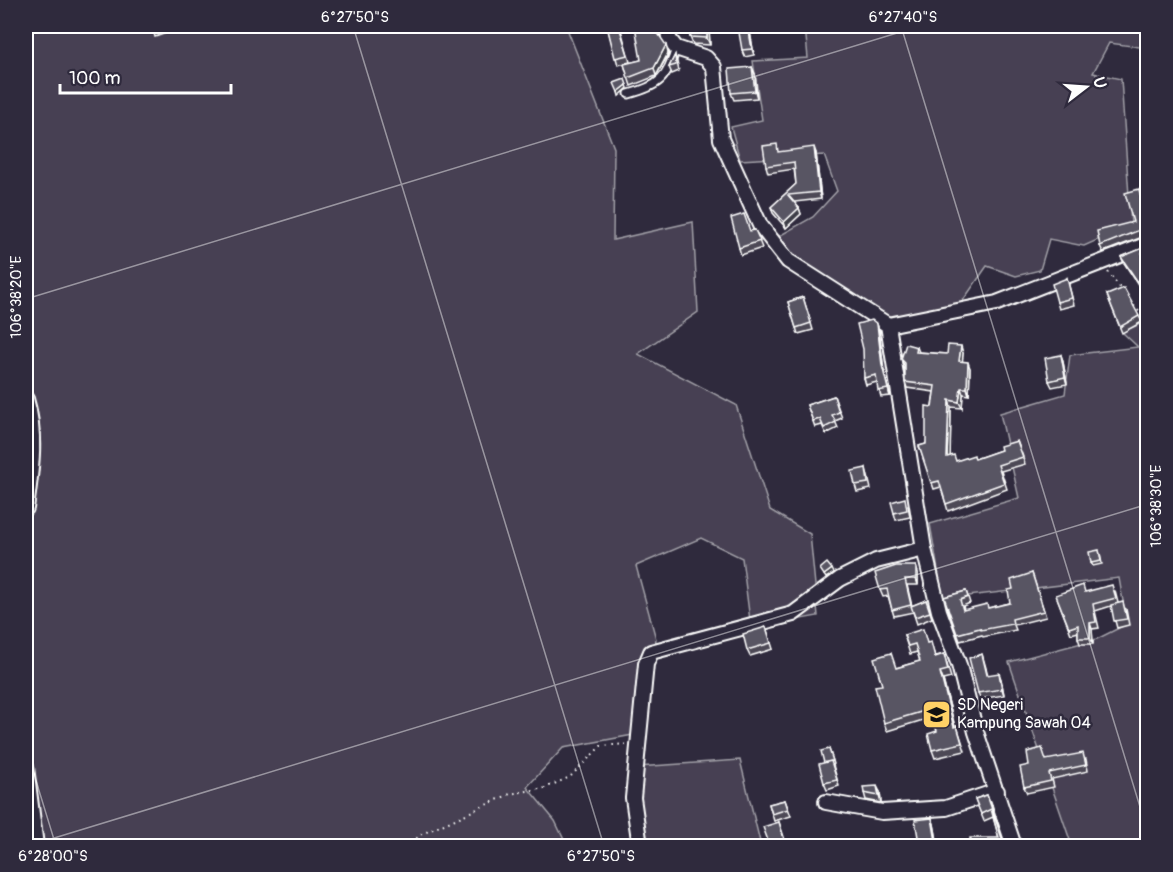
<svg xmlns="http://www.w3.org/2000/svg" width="1173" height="872" font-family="Pangolin,sans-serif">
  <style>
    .green { fill: #464152; stroke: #a2a0a8; stroke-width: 1.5 }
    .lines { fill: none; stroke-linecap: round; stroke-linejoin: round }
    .lane-casing { stroke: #fff; stroke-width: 11 }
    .street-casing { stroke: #fff; stroke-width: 18 }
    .path { stroke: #fff; stroke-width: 2; stroke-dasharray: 1.5 4.5; stroke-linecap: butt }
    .lane { stroke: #2f2a3d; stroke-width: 7 }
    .street { stroke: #2f2a3d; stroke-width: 14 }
    .wall { fill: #4d4956; stroke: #fff; stroke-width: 1.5 }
    .shaded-wall { fill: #3e3c46; stroke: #fff; stroke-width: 1.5 }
    .building { fill: #595564; stroke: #fff; stroke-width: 1.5 }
    .ticks { fill: none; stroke: #fff; stroke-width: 1.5; stroke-opacity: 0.45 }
    .labels { text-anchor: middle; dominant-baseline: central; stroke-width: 5; stroke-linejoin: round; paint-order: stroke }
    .poi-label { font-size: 16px; fill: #fff; stroke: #2f2a3d; text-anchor: start }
    .neatline { fill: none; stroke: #fff; stroke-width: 2 }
    .ticks-label { font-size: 15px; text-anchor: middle; fill: #fff }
  </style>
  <rect width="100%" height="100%" fill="#2f2a3d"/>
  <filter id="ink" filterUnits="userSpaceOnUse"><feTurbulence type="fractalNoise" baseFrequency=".0167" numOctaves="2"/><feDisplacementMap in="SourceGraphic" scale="12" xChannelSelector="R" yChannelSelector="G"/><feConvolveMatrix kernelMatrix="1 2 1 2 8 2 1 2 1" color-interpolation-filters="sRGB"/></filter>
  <g filter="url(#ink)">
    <!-- green -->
    <g class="green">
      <polygon points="26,26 566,26 614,148 613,240 693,222 698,312 638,354 736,405 770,510 810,534 818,616 751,628 742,558 701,538 636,566 656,639 638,734 563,748 527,787 555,821 567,846 26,846"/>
      <polygon points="805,26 1147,26 1147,48 1109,43 1093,73 1121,79 1131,225 1084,246 1049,239 1040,270 1016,276 987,266 955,312 893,323 793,268 772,240 813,217 837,191 824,155 740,160 731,127 762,120 753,61 808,58"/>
      <polygon points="1147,321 1147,843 1133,846 1072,846 1009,662 1097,639 1127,624 1119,578 943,599 930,524 1019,498 1000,413 1065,394 1070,355 1138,347 1122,332"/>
      <polygon points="740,760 761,846 640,846 637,767"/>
    </g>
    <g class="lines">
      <defs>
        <path id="lane" d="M629,94C659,86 667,79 676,48"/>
        <g id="street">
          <polyline points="668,26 669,39 676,48 706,58 714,67 721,139 760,225 788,261 888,325 924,549 939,611 959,665 976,732 1014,846"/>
          <polyline points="888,325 997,303 1148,244"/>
          <path d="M26,399C37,435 31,472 26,508"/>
          <polyline points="26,767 36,846"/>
          <polyline points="826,802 882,812 946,808 997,791"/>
          <polyline points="640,846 633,798 646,664 651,652 793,614 840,579 876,561 924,549"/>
        </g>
      </defs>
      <!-- lane casing -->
      <use href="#lane" class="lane-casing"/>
      <!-- street casing -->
      <use href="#street" class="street-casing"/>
      <!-- path -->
      <g class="path">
        <polyline points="1108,272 1121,289"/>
        <polyline points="1130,301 1148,322"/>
        <polyline points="407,846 422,834 510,794 545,788 570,777 601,746 627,744"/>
      </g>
      <!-- lane -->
      <use href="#lane" class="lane"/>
      <!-- street -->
      <use href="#street" class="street"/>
    </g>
    <!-- wall -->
    <g class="wall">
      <polygon points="152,26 171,26 172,31 155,37"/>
      <polygon points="607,26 620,26 630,62 618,65"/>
      <polygon points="661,26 660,37 668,53 667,57 656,76 631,86 624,64 641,60"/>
      <polygon points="676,26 708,26 709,30 710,45 693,44 690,37 690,26 677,29"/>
      <polygon points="748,26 750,32 754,55 745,57 742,50"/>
      <polygon points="675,55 677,62 679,71 672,74 669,67"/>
      <polygon points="752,67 755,74 757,98 734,100 731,93"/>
      <polygon points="780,152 816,153 821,199 794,202 799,208 801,214 786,228 773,213 771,207 796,184 794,169 768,173 766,166"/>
      <polygon points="1148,192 1148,236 1145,236 1103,252 1100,246 1133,222 1141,194"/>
      <polygon points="755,230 762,248 741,255 739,248 750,231"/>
      <polygon points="1148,246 1148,258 1145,259 1148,263 1148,300 1124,263 1121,257"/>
      <polygon points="1067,278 1074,305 1059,309 1057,302"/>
      <polygon points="1107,295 1139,316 1142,322 1122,333"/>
      <polygon points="803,297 813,330 798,334 788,302"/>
      <polygon points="877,324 879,330 884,372 890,396 881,397 877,382 866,385 864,378"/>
      <polygon points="917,347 919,352 947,354 963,353 962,361 970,368 969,395 963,394 962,408 951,407 950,456 957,461 975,459 1001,450 1017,441 1025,464 1001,471 1007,489 948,511 941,487 934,489 919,446 926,444 934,392 907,388 905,382 905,367 901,359"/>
      <polygon points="1061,355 1063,362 1067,384 1052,387 1049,381"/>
      <polygon points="834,396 842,418 835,421 838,428 826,434 822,425 815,427 807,405"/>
      <polygon points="866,468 871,489 857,492 855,485"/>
      <polygon points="908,505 910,517 896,520 894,513"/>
      <polygon points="1100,554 1102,564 1093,566 1091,563"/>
      <polygon points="916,566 918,573 918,585 907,585 912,606 926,600 932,618 917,624 913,612 894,616 888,596 883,597 880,590"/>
      <polygon points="1032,573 1046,617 1014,625 1016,630 983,637 982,635 960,641 944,597 966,591 970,603 963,606 964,610 988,608 1010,603 1013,589"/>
      <polygon points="1115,591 1118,603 1126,609 1129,625 1117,628 1111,606 1095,611 1099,628 1092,629 1093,644 1080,644 1078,638 1078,632 1071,634 1056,595 1085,592"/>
      <polygon points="766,627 773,649 750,656 747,650"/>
      <polygon points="904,635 927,643 936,656 944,654 951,678 943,680 955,727 957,726 965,751 935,758 932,750 937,731 933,717 887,731 884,723 882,685 896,668 920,661 917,652 910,654"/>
      <polygon points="982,654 988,675 1001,679 1004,695 981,699 978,693"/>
      <polygon points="829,749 834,764 833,765 839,786 827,790 824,783 824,763"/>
      <polygon points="1086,759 1088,771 1052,779 1054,787 1027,793 1024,787 1029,765 1046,760"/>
      <polygon points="880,792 881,803 866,800 864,793"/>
      <polygon points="987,795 1003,842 999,838 993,817 984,821 975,799"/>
      <polygon points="785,800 791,816 774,821 769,804"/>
      <polygon points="779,822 787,846 770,846"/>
      <polygon points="934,824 938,846 920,846 919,843"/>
    </g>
    <!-- shaded-wall -->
    <g class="shaded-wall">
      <polygon points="657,26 661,26 660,40 657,32"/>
      <polygon points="707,26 709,30 710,45 707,38"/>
      <polygon points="748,26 750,32 754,55 752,49"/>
      <polygon points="666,45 668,53 656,76 654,68"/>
      <polygon points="752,67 755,74 757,98 755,91"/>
      <polygon points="627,85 628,88 619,96 618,92"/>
      <polygon points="814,147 816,153 821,199 819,192"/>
      <polygon points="799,208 801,214 786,228 784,222"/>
      <polygon points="877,324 879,330 884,372 890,396 882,365"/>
      <polygon points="961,346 963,353 962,368 959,361"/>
      <polygon points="1061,355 1063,362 1067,384 1065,377"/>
      <polygon points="968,362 970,368 969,395 967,388"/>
      <polygon points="961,388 963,394 962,408 959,402"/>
      <polygon points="949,400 951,407 950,463 947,457"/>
      <polygon points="916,566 918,573 918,585 916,579"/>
      <polygon points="832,569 834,573 826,578 824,575"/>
      <polygon points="1090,623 1092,629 1093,644 1090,638"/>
      <polygon points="940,672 943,680 957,735 954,727"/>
      <polygon points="999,673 1001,679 1004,695 1002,689"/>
      <polygon points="877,786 880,792 881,803 879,796"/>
      <polygon points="932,818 934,824 938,846 936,841"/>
    </g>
    <!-- building -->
    <g class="building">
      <polygon points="152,26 167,26 153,31"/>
      <polygon points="607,26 619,26 628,55 615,58"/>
      <polygon points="635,26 657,26 657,32 666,45 654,68 628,78 624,64 641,60"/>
      <polygon points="690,26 707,26 707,38 690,37"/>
      <polygon points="748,26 752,49 742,50 738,27"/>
      <polygon points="675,55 676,65 669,67"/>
      <polygon points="752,67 755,91 731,93 729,69"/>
      <polygon points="625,79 627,85 618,92 614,83"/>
      <polygon points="777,144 778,152 814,147 819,192 788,195 799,208 784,222 771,207 796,184 794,162 766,166 763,146"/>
      <polygon points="1139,189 1140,194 1148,192 1148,230 1142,229 1100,246 1097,231 1133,222 1125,193"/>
      <polygon points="744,214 750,231 755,230 760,241 739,248 731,218"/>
      <polygon points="1148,246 1148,251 1142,253 1148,263 1148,297 1121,257"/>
      <polygon points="1067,278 1072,298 1057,302 1052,284"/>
      <polygon points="1124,288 1139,316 1120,327 1107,295"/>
      <polygon points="803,297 811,323 796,328 788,302"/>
      <polygon points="872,320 877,324 882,365 888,389 878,391 876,375 864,378 863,349 857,324"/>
      <polygon points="906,344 917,347 916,352 947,354 948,345 961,346 959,361 968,362 967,388 961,388 959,402 949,400 947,457 954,455 956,461 974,455 975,459 1001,450 1000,446 1017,441 1023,457 998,465 1004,483 946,504 939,481 931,483 919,446 926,444 926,406 932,407 935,386 905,382 905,363 901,359"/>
      <polygon points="1061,355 1065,377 1049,381 1045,358"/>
      <polygon points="834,396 839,412 832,415 836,422 824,428 820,419 813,421 807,405"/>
      <polygon points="866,468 868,483 855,485 852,471"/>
      <polygon points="905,498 907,510 894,513 891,502"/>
      <polygon points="1099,550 1101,561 1091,563 1089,552"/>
      <polygon points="827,563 832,569 824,575 820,569"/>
      <polygon points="896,566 916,566 916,579 905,579 911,605 892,610 887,589 880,590 875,573"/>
      <polygon points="1032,573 1044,611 1012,619 1013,624 981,630 980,628 957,634 944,597 966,591 968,597 960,600 963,610 987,604 988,608 1010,603 1008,590 1013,589 1011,580"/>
      <polygon points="1083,585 1085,592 1112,585 1116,598 1093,604 1096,622 1090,623 1090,638 1078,638 1078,625 1069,628 1056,595"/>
      <polygon points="926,600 930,612 915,617 911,606"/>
      <polygon points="1123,602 1127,619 1114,621 1111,605"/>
      <polygon points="766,627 771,643 747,650 743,634"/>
      <polygon points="923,629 927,643 931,642 935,657 944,654 948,670 940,672 954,727 957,726 962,743 932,750 928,734 937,731 931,709 884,723 875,686 882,685 874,658 891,653 896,668 920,661 915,644 908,646 904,635"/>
      <polygon points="982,654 987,675 999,673 1002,689 978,693 969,658"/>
      <polygon points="1042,748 1046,760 1083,753 1086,765 1049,773 1051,781 1024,787 1020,767 1029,765 1027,752"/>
      <polygon points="829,749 833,761 824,763 821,751"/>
      <polygon points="831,761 837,780 824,783 819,764"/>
      <polygon points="877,786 879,796 864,793 863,787"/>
      <polygon points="987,795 1003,841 1008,846 970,846 970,838 999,838 991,809 981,814 975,799"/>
      <polygon points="785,800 788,809 772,814 769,804"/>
      <polygon points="932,818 936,841 919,843 915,820"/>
      <polygon points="779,822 784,839 780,841 782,846 770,846 763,827"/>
      <polygon points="1035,844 1062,845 1062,846 1035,846"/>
    </g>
  </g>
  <!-- ticks -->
  <path class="ticks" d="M353,26L604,846M901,26L1148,833M26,299L920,26M26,748L56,846M28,846L1148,504"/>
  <!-- icons -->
  <defs>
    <symbol id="school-square" viewBox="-11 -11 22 22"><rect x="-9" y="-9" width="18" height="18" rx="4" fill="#ffd166" stroke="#2f2a3d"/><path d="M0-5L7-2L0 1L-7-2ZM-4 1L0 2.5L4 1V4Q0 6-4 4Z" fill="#111"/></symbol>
  </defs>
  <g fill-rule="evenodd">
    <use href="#school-square" x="920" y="698" width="33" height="33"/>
  </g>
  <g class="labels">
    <!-- poi labels -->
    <g class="poi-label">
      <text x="957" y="705">SD Negeri<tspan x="957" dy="18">Kampung Sawah 04</tspan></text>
    </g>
  </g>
  <!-- margin -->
  <rect width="1173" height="872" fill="none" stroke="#2f2a3d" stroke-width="66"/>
  <!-- north arrow -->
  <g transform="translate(1086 87) rotate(73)" stroke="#2f2a3d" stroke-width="4.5" paint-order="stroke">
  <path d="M0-4.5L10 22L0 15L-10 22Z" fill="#ffffff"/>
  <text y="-9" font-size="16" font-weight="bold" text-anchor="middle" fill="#ffffff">U</text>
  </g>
  <!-- scale -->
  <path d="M60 84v9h171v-9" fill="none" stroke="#ffffff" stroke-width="3"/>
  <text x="69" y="84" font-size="18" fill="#ffffff" stroke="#2f2a3d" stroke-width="4.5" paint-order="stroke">100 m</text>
  <rect x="33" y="33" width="1107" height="806" class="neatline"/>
  <g class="ticks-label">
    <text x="355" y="22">6°27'50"S</text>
    <text x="903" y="22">6°27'40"S</text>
    <text transform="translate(16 297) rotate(-90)" y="5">106°38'20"E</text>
    <text transform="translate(1156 506) rotate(-90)" y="5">106°38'30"E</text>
    <text x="53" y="861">6°28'00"S</text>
    <text x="601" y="861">6°27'50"S</text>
  </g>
</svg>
